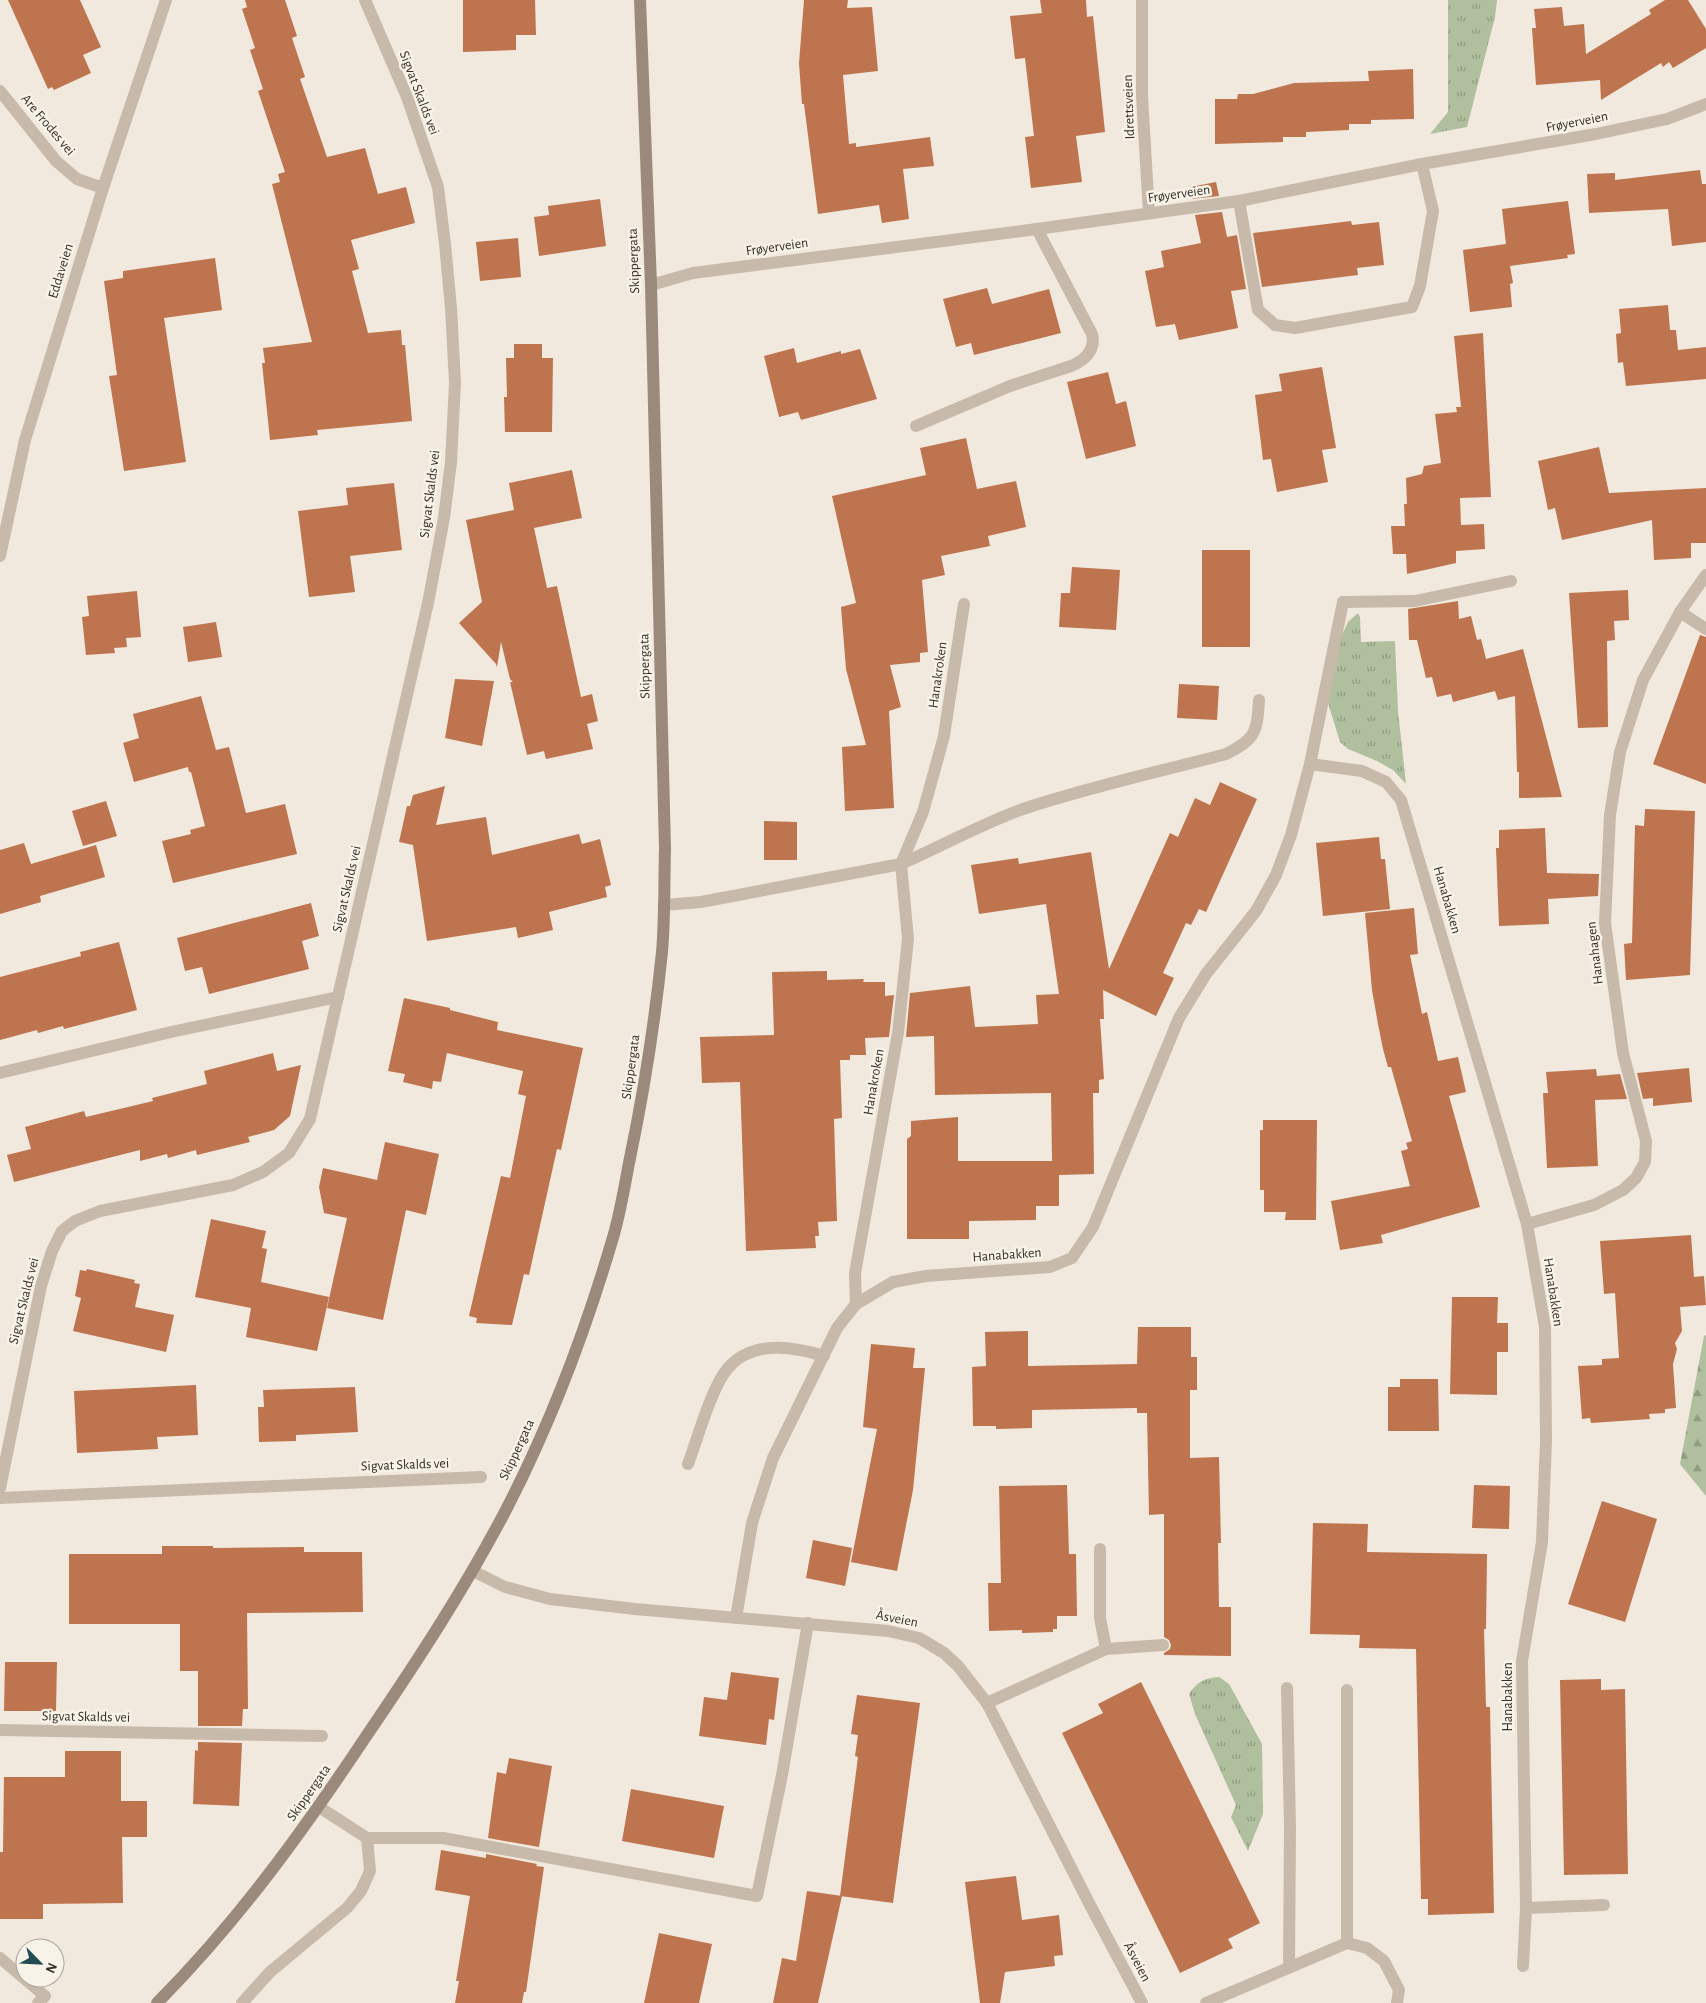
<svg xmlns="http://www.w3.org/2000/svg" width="1706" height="2003" font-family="'Alegreya Sans',sans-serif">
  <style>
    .grass { fill: url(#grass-tufts) }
    .forest { fill: url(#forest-firs) }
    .building { fill: #be744e }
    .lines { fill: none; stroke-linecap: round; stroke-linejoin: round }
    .lane { stroke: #c8baaa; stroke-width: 12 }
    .street { stroke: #c8baaa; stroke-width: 12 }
    .secondary { stroke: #9b8a7b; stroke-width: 12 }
    .labels { text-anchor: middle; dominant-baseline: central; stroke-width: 5; stroke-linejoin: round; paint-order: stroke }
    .street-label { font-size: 14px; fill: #362e29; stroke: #f8f3e9 }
  </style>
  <defs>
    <pattern id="grass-tufts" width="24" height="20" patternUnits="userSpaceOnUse" patternTransform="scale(1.25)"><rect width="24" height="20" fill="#b0bf9e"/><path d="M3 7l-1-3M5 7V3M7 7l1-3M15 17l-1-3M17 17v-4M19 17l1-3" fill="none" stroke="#909c81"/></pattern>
    <pattern id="forest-firs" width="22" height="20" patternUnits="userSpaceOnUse" patternTransform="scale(1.25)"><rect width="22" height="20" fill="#b0bf9e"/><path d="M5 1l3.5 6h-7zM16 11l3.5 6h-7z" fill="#909c81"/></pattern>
  </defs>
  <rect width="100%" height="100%" fill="#f1e9dd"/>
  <!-- grass -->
  <g class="grass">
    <polygon points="1448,0 1497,0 1495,17 1467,127 1430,134 1448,112"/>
    <polygon points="1358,613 1360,617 1361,642 1395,641 1398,711 1406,784 1393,770 1377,761 1348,749 1340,742 1328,703 1341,637 1348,622"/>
    <path d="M1219,1677L1229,1684L1262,1744L1263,1814L1248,1851L1231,1817L1236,1805L1195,1714L1189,1694C1197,1682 1204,1678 1219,1677Z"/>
  </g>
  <!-- forest -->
  <polygon class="forest" points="1706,1335 1706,1496 1680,1464 1704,1336"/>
  <!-- building -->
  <g class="building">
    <polygon points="8,0 80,0 101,47 83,55 91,73 54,90 52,87 48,89"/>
    <polygon points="245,0 285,0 297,36 292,38 305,77 300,79 327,157 365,148 378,194 406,187 415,223 351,240 359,269 352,271 368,333 401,330 402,345 405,345 412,421 317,430 318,435 270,440 262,363 265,363 263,348 312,342 272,184 280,182 278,174 285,172 258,91 263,89 250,50 255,48 242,9 247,7"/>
    <polygon points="463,0 535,0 536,35 516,35 516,50 463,52"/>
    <polygon points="804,0 848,0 847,8 872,7 878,71 843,75 849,144 856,143 856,147 930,137 934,166 903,169 909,219 882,223 879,205 818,214 804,104 802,104 799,63"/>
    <polygon points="1040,0 1086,0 1087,17 1093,16 1105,132 1076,136 1082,182 1031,188 1025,137 1034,136 1025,58 1015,59 1010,16 1042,13"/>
    <polygon points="1665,0 1688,0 1706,29 1706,48 1673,68 1669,62 1663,67 1661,63 1601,100 1600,80 1536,85 1532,28 1536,28 1534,9 1562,7 1564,26 1584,24 1586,54 1651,14 1649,10"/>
    <polygon points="1413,69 1414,119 1371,120 1371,124 1349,124 1349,130 1306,132 1306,137 1283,137 1283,142 1215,144 1215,99 1237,99 1238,94 1253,94 1294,83 1369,81 1368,71"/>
    <polygon points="1700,170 1702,184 1706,184 1706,242 1672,246 1668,209 1589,213 1587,174 1615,173 1615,180"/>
    <polygon points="1216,182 1219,196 1192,199 1190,187"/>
    <polygon points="600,199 606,246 539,256 534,217 549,215 548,206"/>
    <polygon points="1568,201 1575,254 1567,255 1568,258 1510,266 1513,283 1510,284 1512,307 1470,312 1463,250 1506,244 1502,209"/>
    <polygon points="1222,212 1227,237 1237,235 1246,289 1231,291 1238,328 1179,340 1175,324 1156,327 1145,271 1164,267 1161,251 1201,243 1195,215"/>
    <polygon points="1351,221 1352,225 1379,222 1384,265 1357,268 1358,275 1262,287 1253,233"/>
    <polygon points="518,238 521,277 480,281 476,242"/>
    <polygon points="215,258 222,310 164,318 186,462 124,471 109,376 117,375 104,281 123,278 123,271"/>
    <polygon points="987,288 992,304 1049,289 1061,333 974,355 971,343 956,347 943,299"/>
    <polygon points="1668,305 1670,330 1676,330 1678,350 1706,347 1706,379 1626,386 1623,362 1618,363 1616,334 1621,333 1619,309"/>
    <polygon points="1483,333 1491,497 1460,498 1461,525 1484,524 1485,549 1456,551 1456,563 1407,574 1406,554 1393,554 1391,526 1405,526 1404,504 1407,504 1406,478 1422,474 1424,466 1441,463 1435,414 1457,412 1456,407 1461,407 1454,336"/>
    <polygon points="514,344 542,344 542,358 553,358 552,432 505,432 504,397 507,397 506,358 514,358"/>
    <polygon points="794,348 797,363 841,351 841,354 860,349 877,399 801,420 798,412 779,417 764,356"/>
    <polygon points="1322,367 1336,448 1322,450 1328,482 1277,492 1271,459 1263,460 1255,395 1282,391 1279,374"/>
    <polygon points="1108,372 1116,404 1126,401 1136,446 1086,459 1067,382"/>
    <polygon points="966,438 977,489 1016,481 1026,527 988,536 990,546 941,556 945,575 922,580 928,652 920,653 920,662 890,665 901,707 889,711 894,808 845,811 842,747 866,745 846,669 841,607 856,603 832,496 926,475 920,448"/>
    <polygon points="1599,447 1609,493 1706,488 1706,543 1691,543 1691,558 1654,560 1652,520 1562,540 1555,508 1548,510 1538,461"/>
    <polygon points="572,470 582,518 534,528 547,588 557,586 581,697 592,694 598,721 587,724 593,749 546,759 544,751 527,755 510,682 513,682 510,679 501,642 497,667 496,664 459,623 482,602 466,520 514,510 509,483"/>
    <polygon points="394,483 402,550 350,556 355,592 309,597 298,511 348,505 346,488"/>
    <rect x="1202" y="550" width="48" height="97"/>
    <polygon points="1072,567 1120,570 1116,630 1059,627 1061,593 1070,593"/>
    <polygon points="1628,590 1629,620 1614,621 1615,640 1607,641 1608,727 1578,728 1569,593"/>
    <polygon points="137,591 141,637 126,638 127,647 114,648 115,653 86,655 82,617 89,616 87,596"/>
    <polygon points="1458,601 1459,619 1471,616 1477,640 1481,639 1486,659 1523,649 1562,797 1519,798 1519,772 1517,772 1515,696 1498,700 1495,691 1453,702 1451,694 1437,697 1432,677 1426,678 1417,640 1409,640 1408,609"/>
    <polygon points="216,622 222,657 188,662 183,627"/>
    <polygon points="1700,635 1706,637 1706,784 1653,764"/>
    <polygon points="455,679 494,681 482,746 445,738"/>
    <polygon points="1179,684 1219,686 1217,720 1177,718"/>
    <polygon points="201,696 216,750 229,747 246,813 285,804 297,854 173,883 162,841 191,834 190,830 205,826 191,772 189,772 188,767 134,782 123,743 139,738 133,714"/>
    <polygon points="1220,782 1257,799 1206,912 1199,909 1191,925 1186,923 1163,973 1174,978 1156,1016 1103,990 1104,1019 1100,1019 1104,1079 1099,1080 1099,1093 1093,1093 1094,1174 1059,1175 1059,1206 1036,1206 1036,1220 969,1221 969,1239 907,1239 907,1139 911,1136 911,1121 958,1117 958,1161 1052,1161 1051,1093 935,1095 934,1036 906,1037 910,993 970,986 975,1027 1038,1024 1036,995 1059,994 1046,904 979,914 971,865 1018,858 1019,864 1091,852 1109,969 1170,833 1178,837 1195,798 1210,805"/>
    <polygon points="445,786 436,825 486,817 492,855 579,834 582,844 600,839 611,885 605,887 607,897 549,912 553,930 518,938 516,927 427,941 413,845 399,842 407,806 410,806 413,795"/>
    <polygon points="106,801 117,836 83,846 72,811"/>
    <polygon points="1645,809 1695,811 1690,975 1626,980 1624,944 1632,943 1635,825 1644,826"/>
    <polygon points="764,821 797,822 797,860 764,860"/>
    <polygon points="1545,828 1547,873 1599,874 1598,896 1548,899 1549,924 1499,926 1496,848 1499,848 1499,830"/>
    <polygon points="1379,837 1381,859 1385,859 1390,909 1323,916 1316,843"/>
    <polygon points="24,843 31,864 96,845 105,877 40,896 41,902 0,914 0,850"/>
    <polygon points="311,903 319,936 302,941 309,969 209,994 202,967 185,971 177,938"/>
    <polygon points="1414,908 1418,954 1410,955 1422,1014 1427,1012 1438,1061 1458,1057 1466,1092 1449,1096 1480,1207 1381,1235 1383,1243 1340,1250 1331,1201 1410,1186 1401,1151 1408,1149 1406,1143 1412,1141 1391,1067 1388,1067 1383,1049 1378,1024 1372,990 1365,913"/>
    <polygon points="119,942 137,1010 64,1029 63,1026 38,1033 37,1030 0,1040 0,977 81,956 80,952"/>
    <polygon points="827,971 827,980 864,979 863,982 885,982 885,996 894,995 889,1037 865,1038 866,1055 850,1055 850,1060 840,1060 842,1118 834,1119 837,1221 818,1222 819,1236 815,1236 816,1248 746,1251 740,1082 702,1083 700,1037 774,1035 772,972"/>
    <polygon points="404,998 450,1008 450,1010 498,1022 497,1030 583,1048 561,1150 557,1149 529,1275 524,1274 512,1325 476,1323 477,1318 469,1316 501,1176 510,1178 526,1096 518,1094 523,1071 447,1053 441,1082 433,1081 432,1089 403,1082 405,1074 388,1071"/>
    <polygon points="273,1053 277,1071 301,1065 290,1116 274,1130 248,1137 250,1142 197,1155 196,1150 168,1158 167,1154 140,1161 140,1150 14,1182 7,1155 31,1149 25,1127 84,1111 86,1117 153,1101 152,1098 207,1084 204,1071"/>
    <polygon points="1689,1068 1692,1102 1653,1106 1653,1098 1643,1099 1637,1073"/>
    <polygon points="1596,1069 1597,1076 1620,1074 1627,1099 1595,1100 1598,1166 1547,1168 1543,1093 1548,1093 1546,1072"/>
    <polygon points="1263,1120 1317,1120 1316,1220 1285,1220 1286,1212 1264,1212 1264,1190 1260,1190 1260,1130 1263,1130"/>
    <polygon points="385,1142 439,1154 426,1215 406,1210 383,1320 327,1308 347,1218 324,1213 319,1187 323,1168 377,1180"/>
    <polygon points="211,1219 266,1231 262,1248 267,1249 261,1282 329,1297 317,1351 246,1337 251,1308 195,1297"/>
    <polygon points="1691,1235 1694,1277 1704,1276 1706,1305 1680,1307 1682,1331 1675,1343 1677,1349 1673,1364 1676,1408 1665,1409 1665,1413 1649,1414 1650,1419 1591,1423 1590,1418 1582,1419 1578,1366 1602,1365 1602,1359 1619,1358 1615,1293 1604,1294 1600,1241"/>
    <polygon points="87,1269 135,1280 134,1283 140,1284 135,1307 174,1315 166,1352 73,1331 81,1298 75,1296 80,1270 86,1271"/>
    <polygon points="1452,1297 1498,1297 1497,1323 1508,1323 1508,1352 1497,1352 1497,1395 1450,1394"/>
    <polygon points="1138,1327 1191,1327 1191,1357 1197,1357 1197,1390 1190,1390 1190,1458 1219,1457 1221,1543 1218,1543 1219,1607 1231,1607 1231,1656 1164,1655 1164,1653 1170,1649 1171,1645 1169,1640 1164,1637 1164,1514 1149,1515 1147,1413 1137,1413 1137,1408 1032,1410 1032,1428 996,1429 996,1426 973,1426 972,1367 986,1366 985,1332 1028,1331 1028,1366 1137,1364"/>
    <polygon points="871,1344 915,1348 913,1368 925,1368 913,1490 897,1571 851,1562 877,1429 863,1427"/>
    <polygon points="1400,1379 1438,1379 1439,1431 1388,1431 1388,1387 1400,1387"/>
    <polygon points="196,1385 198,1435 157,1437 158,1449 77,1453 74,1391"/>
    <polygon points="355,1387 358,1432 296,1435 296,1441 259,1442 258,1407 264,1407 263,1390"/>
    <polygon points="1067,1485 1069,1554 1076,1554 1077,1616 1057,1616 1057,1629 1053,1629 1053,1632 1022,1633 1022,1630 989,1631 988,1583 1001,1583 999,1486"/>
    <polygon points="1474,1485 1510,1486 1509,1529 1472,1528"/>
    <polygon points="1602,1501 1657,1519 1625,1622 1568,1604"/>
    <polygon points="1313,1523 1368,1524 1367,1552 1487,1554 1486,1629 1484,1629 1486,1707 1490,1707 1494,1913 1428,1915 1428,1899 1421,1899 1416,1649 1359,1648 1360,1635 1310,1634"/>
    <polygon points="813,1540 852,1548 845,1586 806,1578"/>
    <polygon points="162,1546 213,1546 213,1548 304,1547 304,1552 362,1552 363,1612 247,1613 248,1709 243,1709 242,1726 198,1726 198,1671 180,1671 180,1624 69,1624 69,1554 162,1554"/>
    <polygon points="5,1662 57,1662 56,1711 4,1711"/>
    <polygon points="731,1672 779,1678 774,1720 769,1719 766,1745 699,1736 704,1697 727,1700"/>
    <polygon points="1601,1679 1601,1690 1625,1689 1628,1874 1564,1875 1560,1680"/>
    <polygon points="1141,1682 1260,1923 1228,1939 1233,1948 1180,1973 1062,1733 1103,1713 1098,1704"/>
    <polygon points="857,1695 920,1703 893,1903 840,1896 858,1757 855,1756 858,1735 851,1734"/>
    <polygon points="198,1742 242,1743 239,1806 193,1804 195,1750 198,1751"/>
    <polygon points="65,1751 121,1751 121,1801 147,1801 147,1837 122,1837 123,1903 43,1904 43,1919 0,1919 0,1852 3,1852 4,1777 65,1777"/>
    <polygon points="509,1758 552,1766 539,1847 488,1838 497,1772 506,1774"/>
    <polygon points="631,1789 724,1806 714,1858 622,1841"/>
    <polygon points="441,1850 486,1858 486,1854 537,1864 536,1866 544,1867 526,1992 524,1992 522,2003 455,2003 459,1981 456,1981 470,1896 435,1890"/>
    <polygon points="1016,1876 1022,1920 1059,1915 1063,1955 1054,1956 1055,1966 1005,1972 1000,2003 980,2003 965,1882"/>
    <polygon points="807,1891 842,1896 818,2003 773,2003 782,1958 796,1961"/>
    <polygon points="659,1933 712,1944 699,2003 644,2003"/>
  </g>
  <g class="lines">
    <!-- lane -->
    <g class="lane">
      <polyline points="1239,201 1258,310 1275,325 1295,328 1412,307 1420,286 1433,211 1422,164"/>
      <path d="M916,426L1010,386L1071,366C1085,360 1096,350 1092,334L1037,229"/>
      <polyline points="1343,602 1415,601 1511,581"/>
      <path d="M901,864C942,846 981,824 1023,809C1089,787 1158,772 1226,754C1256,739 1257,732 1259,700"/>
      <polyline points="901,864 923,812 944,736 964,604"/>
      <path d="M688,1464C697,1440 712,1386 728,1368C752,1340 792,1346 824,1356"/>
      <polyline points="1100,1549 1100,1618 1106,1649"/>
      <polyline points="1287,1688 1290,1826 1289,1967"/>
      <polyline points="1347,1690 1347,1943 1367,1948 1384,1961 1399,1990 1397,2003"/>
      <polyline points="987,1703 1106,1649 1163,1645"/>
      <polyline points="367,1838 443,1838 757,1896 782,1775 808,1623"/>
      <polyline points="0,1958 45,1996 38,2003"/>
      <polyline points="242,2003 270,1972 347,1908 361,1891 370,1871 367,1838 319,1807"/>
    </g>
    <!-- street -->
    <g class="street">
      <polyline points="1142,0 1142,96 1149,213"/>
      <polyline points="0,91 56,161 77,179 103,188"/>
      <polyline points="651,285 693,273 1037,229 1239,201 1422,164 1596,134 1667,119 1706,104"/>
      <polyline points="0,556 25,440 103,188 166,0"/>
      <polyline points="1680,612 1706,629"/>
      <polyline points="1310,764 1362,771 1386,782 1401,800 1527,1224 1545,1327 1546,1441 1542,1542 1522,1661 1526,1908 1523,1966"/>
      <polyline points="664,905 701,902 901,864 908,939 898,1033 855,1273 856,1304"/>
      <polyline points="0,1073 171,1032 338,997"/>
      <polyline points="1527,1224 1594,1205 1623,1190 1636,1178 1645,1162 1646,1141 1623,1053 1605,923 1610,815 1620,752 1643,680 1680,612 1706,575"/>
      <polyline points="0,1488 41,1286 52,1251 62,1231 75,1221 100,1211 233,1185 263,1172 289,1153 310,1119 428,603 444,518 451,462 455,383 451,308 445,244 438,187 407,97 365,0"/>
      <polyline points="0,1498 481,1477"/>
      <polyline points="473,1571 505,1587 550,1599 635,1609 888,1631 919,1638 944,1653 958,1666 987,1703 1090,1905 1142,2003"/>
      <polyline points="736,1618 752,1523 773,1458 837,1328 856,1304 893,1282 926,1276 1050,1267 1072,1258 1093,1227 1179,1018 1206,974 1256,911 1276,875 1291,835 1310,764 1343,602"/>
      <polyline points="0,1730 322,1736"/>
      <polyline points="1526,1908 1604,1905"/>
      <polyline points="1206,2003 1347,1943"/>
    </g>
    <!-- secondary -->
    <path class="secondary" d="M157,2003C238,1921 301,1834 365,1738C416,1663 466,1587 508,1506C552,1420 587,1327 614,1234C621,1209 625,1183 630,1158C644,1091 655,1020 662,952C665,918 664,883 665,849L651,285L640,0"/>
  </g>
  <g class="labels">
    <!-- street labels -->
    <g class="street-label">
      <text transform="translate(419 93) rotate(69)">Sigvat Skalds vei</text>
      <text transform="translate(1129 107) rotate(-92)">Idrettsveien</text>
      <text transform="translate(1577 122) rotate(-11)">Frøyerveien</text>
      <text transform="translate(48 125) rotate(50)">Are Frodes vei</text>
      <text transform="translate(1179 194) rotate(-8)">Frøyerveien</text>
      <text transform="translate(777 247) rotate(-8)">Frøyerveien</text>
      <text transform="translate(634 261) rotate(-92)">Skippergata</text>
      <text transform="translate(61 271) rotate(-73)">Eddaveien</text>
      <text transform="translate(430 494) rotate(-83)">Sigvat Skalds vei</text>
      <text transform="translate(645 666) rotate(-91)">Skippergata</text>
      <text transform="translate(938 675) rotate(-82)">Hanakroken</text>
      <text transform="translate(347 889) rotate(-77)">Sigvat Skalds vei</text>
      <text transform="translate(1447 900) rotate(74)">Hanabakken</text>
      <text transform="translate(1595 953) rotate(-97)">Hanahagen</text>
      <text transform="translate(631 1067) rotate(-82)">Skippergata</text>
      <text transform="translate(874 1082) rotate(-80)">Hanakroken</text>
      <text transform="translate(1007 1255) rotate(-4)">Hanabakken</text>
      <text transform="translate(1553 1292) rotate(81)">Hanabakken</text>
      <text transform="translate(24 1301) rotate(-76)">Sigvat Skalds vei</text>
      <text transform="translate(517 1450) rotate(-65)">Skippergata</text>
      <text transform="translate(405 1465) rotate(-2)">Sigvat Skalds vei</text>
      <text transform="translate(897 1619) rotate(11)">Åsveien</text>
      <text transform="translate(1508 1697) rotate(-90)">Hanabakken</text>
      <text transform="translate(86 1717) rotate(1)">Sigvat Skalds vei</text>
      <text transform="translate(309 1793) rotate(-55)">Skippergata</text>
      <text transform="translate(1137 1962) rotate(62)">Åsveien</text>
    </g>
  </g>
  <!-- north arrow -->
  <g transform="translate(40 1963) rotate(114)"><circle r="24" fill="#f8f3e9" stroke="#aaa49c"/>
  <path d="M0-4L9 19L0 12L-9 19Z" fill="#214c54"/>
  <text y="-8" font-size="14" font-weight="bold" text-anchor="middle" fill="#362e29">N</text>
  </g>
</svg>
